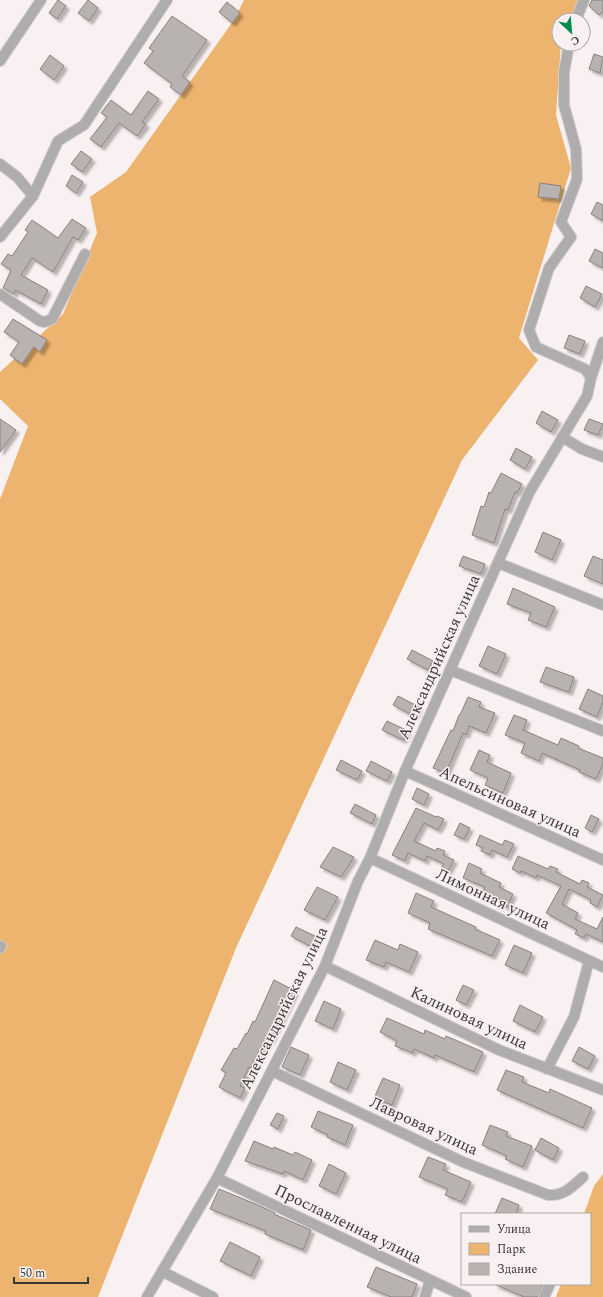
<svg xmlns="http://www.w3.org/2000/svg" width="603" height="1297" font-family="Spectral,serif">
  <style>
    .green { fill: #edb46f }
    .building { fill: #b8b2b0; stroke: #88827f; filter: url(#shadow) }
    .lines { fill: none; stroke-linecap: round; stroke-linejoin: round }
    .minor-casing { stroke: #d3cccc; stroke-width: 12 }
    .minor { stroke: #afacad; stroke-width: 10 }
    .labels { text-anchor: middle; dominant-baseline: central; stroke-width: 3; stroke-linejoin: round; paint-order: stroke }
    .street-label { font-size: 16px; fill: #3b3838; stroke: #f9f1f1 }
  </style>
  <defs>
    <filter id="shadow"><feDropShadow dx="3.5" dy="3.5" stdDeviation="1" flood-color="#0004"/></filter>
  </defs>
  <rect width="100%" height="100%" fill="#f9f1f1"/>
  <!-- green -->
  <g class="green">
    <polygon points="244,0 581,0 568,20 559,20 559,44 561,44 556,115 571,168 519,338 538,360 462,460 236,948 98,1297 0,1297 0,499 28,426 0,399 0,372 63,314 97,233 90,197 126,172 234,20"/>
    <polygon points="603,1174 603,1297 556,1297 561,1284 590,1284 590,1214 584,1214 594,1186"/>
  </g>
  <!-- building -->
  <g class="building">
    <polygon points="58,0 66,6 57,19 49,13"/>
    <polygon points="88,0 98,8 89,21 78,13"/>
    <polygon points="592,0 603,0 603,11 599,15 589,6"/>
    <polygon points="227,2 240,13 232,23 219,12"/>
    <polygon points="172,16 207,40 182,76 190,82 181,95 170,87 172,84 144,63 153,51 149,48"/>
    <polygon points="594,54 603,57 600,73 589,69"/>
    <polygon points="50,55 64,66 54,80 40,69"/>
    <polygon points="148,91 159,99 142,122 146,124 137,136 119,123 101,147 90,139 107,117 101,113 111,100 131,115"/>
    <polygon points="81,151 92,159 82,172 71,164"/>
    <polygon points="72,175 83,182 76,193 66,186"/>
    <polygon points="540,183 561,186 559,199 538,197"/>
    <polygon points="597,202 603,205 603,221 591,214"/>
    <polygon points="72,219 86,228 78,240 73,237 53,272 32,258 21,275 48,290 41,304 15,290 14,294 3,288 11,270 1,264 8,254 12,256 28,232 25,230 32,220 58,238"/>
    <polygon points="595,249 603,253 603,268 589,261"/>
    <polygon points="586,286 602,294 595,307 580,298"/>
    <polygon points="13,319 47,340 40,352 34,347 22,364 10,355 19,342 4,332"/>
    <polygon points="569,335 585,341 580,354 564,348"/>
    <polygon points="542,411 558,420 551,432 536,423"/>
    <polygon points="0,419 16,430 0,452"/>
    <polygon points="589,419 603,424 598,435 584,430"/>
    <polygon points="516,448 532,457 525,469 510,460"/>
    <polygon points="501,473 522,484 517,493 515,492 508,510 505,509 494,543 472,535 481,506 484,507 489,492 491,493"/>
    <polygon points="543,532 561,540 552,560 535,552"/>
    <polygon points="463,556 485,564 481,574 459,566"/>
    <polygon points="593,556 603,560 603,584 584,576"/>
    <polygon points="513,588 555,607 546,627 528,620 531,613 507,604"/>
    <polygon points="488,646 506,654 497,674 479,666"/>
    <polygon points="412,650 433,661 428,670 407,659"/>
    <polygon points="546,667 574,677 569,692 540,682"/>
    <polygon points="588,689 603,696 603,702 597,717 579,709"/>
    <polygon points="398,696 419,707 414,716 393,705"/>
    <polygon points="468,697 481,702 479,707 495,713 486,733 469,726 466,735 463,733 446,773 433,768 451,730 453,731 459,715 460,715"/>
    <polygon points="514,715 527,720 523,730 558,745 561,738 579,746 578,748 603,758 603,764 596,779 579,772 580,770 542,753 539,761 521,753 525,743 505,735"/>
    <polygon points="387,721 408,731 403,740 382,730"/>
    <polygon points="479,750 490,755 487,762 511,773 503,793 485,785 488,778 470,770"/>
    <polygon points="341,760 362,771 357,780 336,770"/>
    <polygon points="371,761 392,772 387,781 366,771"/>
    <polygon points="417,788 429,794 424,805 412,799"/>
    <polygon points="355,804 376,815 372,824 350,813"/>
    <polygon points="416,808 436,817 437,816 444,819 438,830 424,823 414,841 436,851 437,848 445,851 443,855 454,860 448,871 441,868 444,864 427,856 425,861 408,853 405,861 392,855"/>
    <polygon points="591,815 599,819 592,832 585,828"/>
    <polygon points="460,823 470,828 464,839 454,835"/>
    <polygon points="480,835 502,845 505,840 514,844 507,857 492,850 490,855 481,851 483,848 476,845"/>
    <polygon points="333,847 354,857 341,877 320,867"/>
    <polygon points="518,856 548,869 550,866 558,869 556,872 580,884 582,880 589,883 587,887 603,895 597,907 590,903 591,900 569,889 562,904 578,913 575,919 597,929 603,917 603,942 586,934 584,938 575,934 577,930 546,913 561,886 537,875 536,878 521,871 520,873 512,869"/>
    <polygon points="469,863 482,869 480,873 501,883 499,887 513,894 507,907 500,904 501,900 483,891 485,887 463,878"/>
    <polygon points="317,887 338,897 325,920 304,910"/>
    <polygon points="416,893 434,901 431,907 476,927 475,929 500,940 492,956 428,929 430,923 408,913"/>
    <polygon points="296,927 317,937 312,947 291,936"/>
    <polygon points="375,940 398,950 400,944 418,952 409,972 386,962 384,967 366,960"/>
    <polygon points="514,945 532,953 523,973 505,965"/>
    <polygon points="274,980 295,991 270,1041 268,1040 262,1053 259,1051 251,1068 249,1067 240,1086 245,1088 240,1098 219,1087 226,1073 221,1070 234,1048 237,1049 246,1033 247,1034 253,1021 255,1022"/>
    <polygon points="463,985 474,990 466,1005 456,1000"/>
    <polygon points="324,1001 341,1009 333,1029 315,1021"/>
    <polygon points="520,1005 543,1017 535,1032 513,1021"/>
    <polygon points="387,1018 424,1034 425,1030 445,1039 446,1036 483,1052 474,1072 435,1055 434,1058 414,1049 413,1053 395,1046 397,1041 380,1032"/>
    <polygon points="291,1047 309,1055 300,1075 282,1067"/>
    <polygon points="579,1047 595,1056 588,1069 572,1061"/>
    <polygon points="338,1062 356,1070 347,1090 330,1082"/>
    <polygon points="506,1070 524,1077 522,1082 549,1093 550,1089 592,1108 583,1128 497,1090"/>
    <polygon points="383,1078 400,1085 392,1105 374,1098"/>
    <polygon points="318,1111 353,1125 345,1145 327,1137 328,1135 311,1127"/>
    <polygon points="277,1113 284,1116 278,1129 270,1125"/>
    <polygon points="490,1125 508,1132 506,1136 532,1146 523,1167 505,1159 507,1156 482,1145"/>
    <polygon points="541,1138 559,1148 553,1160 535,1150"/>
    <polygon points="254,1141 273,1149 274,1147 293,1155 295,1152 312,1160 303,1180 284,1171 283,1174 245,1161"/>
    <polygon points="428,1157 446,1164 443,1170 471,1182 462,1202 445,1195 448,1189 419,1177"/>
    <polygon points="329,1164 346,1173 336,1194 319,1186"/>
    <polygon points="219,1189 258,1205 275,1213 274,1214 311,1230 303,1250 265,1234 266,1231 210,1209"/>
    <polygon points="502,1198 519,1205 516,1214 495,1214"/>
    <polygon points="230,1242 260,1257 251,1276 220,1261"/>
    <polygon points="376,1267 417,1284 412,1297 391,1297 367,1287"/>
    <polygon points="494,1284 543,1284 538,1297 524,1297"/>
  </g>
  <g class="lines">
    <defs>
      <g id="minor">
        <polyline points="576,20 584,0"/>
        <polyline points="0,61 41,0"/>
        <polyline points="0,164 17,177 33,196"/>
        <polyline points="0,237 33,196 58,141 84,125 167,0"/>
        <polyline points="0,294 40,321 45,322 52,319 85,254"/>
        <polyline points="591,378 603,342"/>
        <polyline points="562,437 582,449 603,457"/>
        <polyline points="498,563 603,605"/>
        <polyline points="450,670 603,731"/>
        <polyline points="405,771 603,860"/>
        <polyline points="370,858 603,967"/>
        <polyline points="0,948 1,946"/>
        <polyline points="325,966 499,1050 603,1090"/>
        <polyline points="547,1069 574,1017 589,961"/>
        <path d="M272,1071L463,1162L548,1195C564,1196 572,1187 583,1177"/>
        <polyline points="217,1178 466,1297"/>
        <polyline points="163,1272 213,1297"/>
        <polyline points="147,1297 217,1178 325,966 358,881 370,858 405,771 529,493 587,396 591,378 585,369 536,347 529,330 549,268 571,237 561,222 577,179 576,149 564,105 564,73 569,44"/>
        <polyline points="425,1297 430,1280"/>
        <polyline points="544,1297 550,1284"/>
      </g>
    </defs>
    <!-- minor casing -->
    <use href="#minor" class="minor-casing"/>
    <!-- minor -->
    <use href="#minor" class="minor"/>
  </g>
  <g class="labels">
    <!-- street labels -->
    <g class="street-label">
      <text transform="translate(439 657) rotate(-66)">Александрийская улица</text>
      <text transform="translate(510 802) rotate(24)">Апельсиновая улица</text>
      <text transform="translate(493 899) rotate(25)">Лимонная улица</text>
      <text transform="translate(284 1008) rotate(-64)">Александрийская улица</text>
      <text transform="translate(469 1018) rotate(25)">Калиновая улица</text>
      <text transform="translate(424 1126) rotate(25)">Лавровая улица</text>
      <text transform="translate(348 1224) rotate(26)">Прославленная улица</text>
    </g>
  </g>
  <!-- legend -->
  <rect x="461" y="1213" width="130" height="72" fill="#f9f1f1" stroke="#ada7a7"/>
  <rect x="469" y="1226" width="20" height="6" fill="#afacad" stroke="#ada7a7"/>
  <text x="497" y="1233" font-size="12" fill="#3b3838">Улица</text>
  <rect x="469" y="1243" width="20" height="12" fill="#edb46f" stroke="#ada7a7"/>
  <text x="497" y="1253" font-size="12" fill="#3b3838">Парк</text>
  <rect x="469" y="1263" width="20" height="12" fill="#b8b2b0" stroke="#ada7a7"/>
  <text x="497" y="1273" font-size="12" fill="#3b3838">Здание</text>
  <!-- north arrow -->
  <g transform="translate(571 32) rotate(154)"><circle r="19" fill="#f9f1f1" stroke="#ada7a7"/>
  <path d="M0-3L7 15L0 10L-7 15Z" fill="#038c4a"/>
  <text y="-6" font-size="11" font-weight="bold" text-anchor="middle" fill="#3b3838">С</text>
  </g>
  <!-- scale -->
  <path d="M14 1277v6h74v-6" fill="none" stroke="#3b3838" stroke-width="2"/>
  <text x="20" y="1277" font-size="12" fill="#3b3838" stroke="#f9f1f1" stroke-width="3" paint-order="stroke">50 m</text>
</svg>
